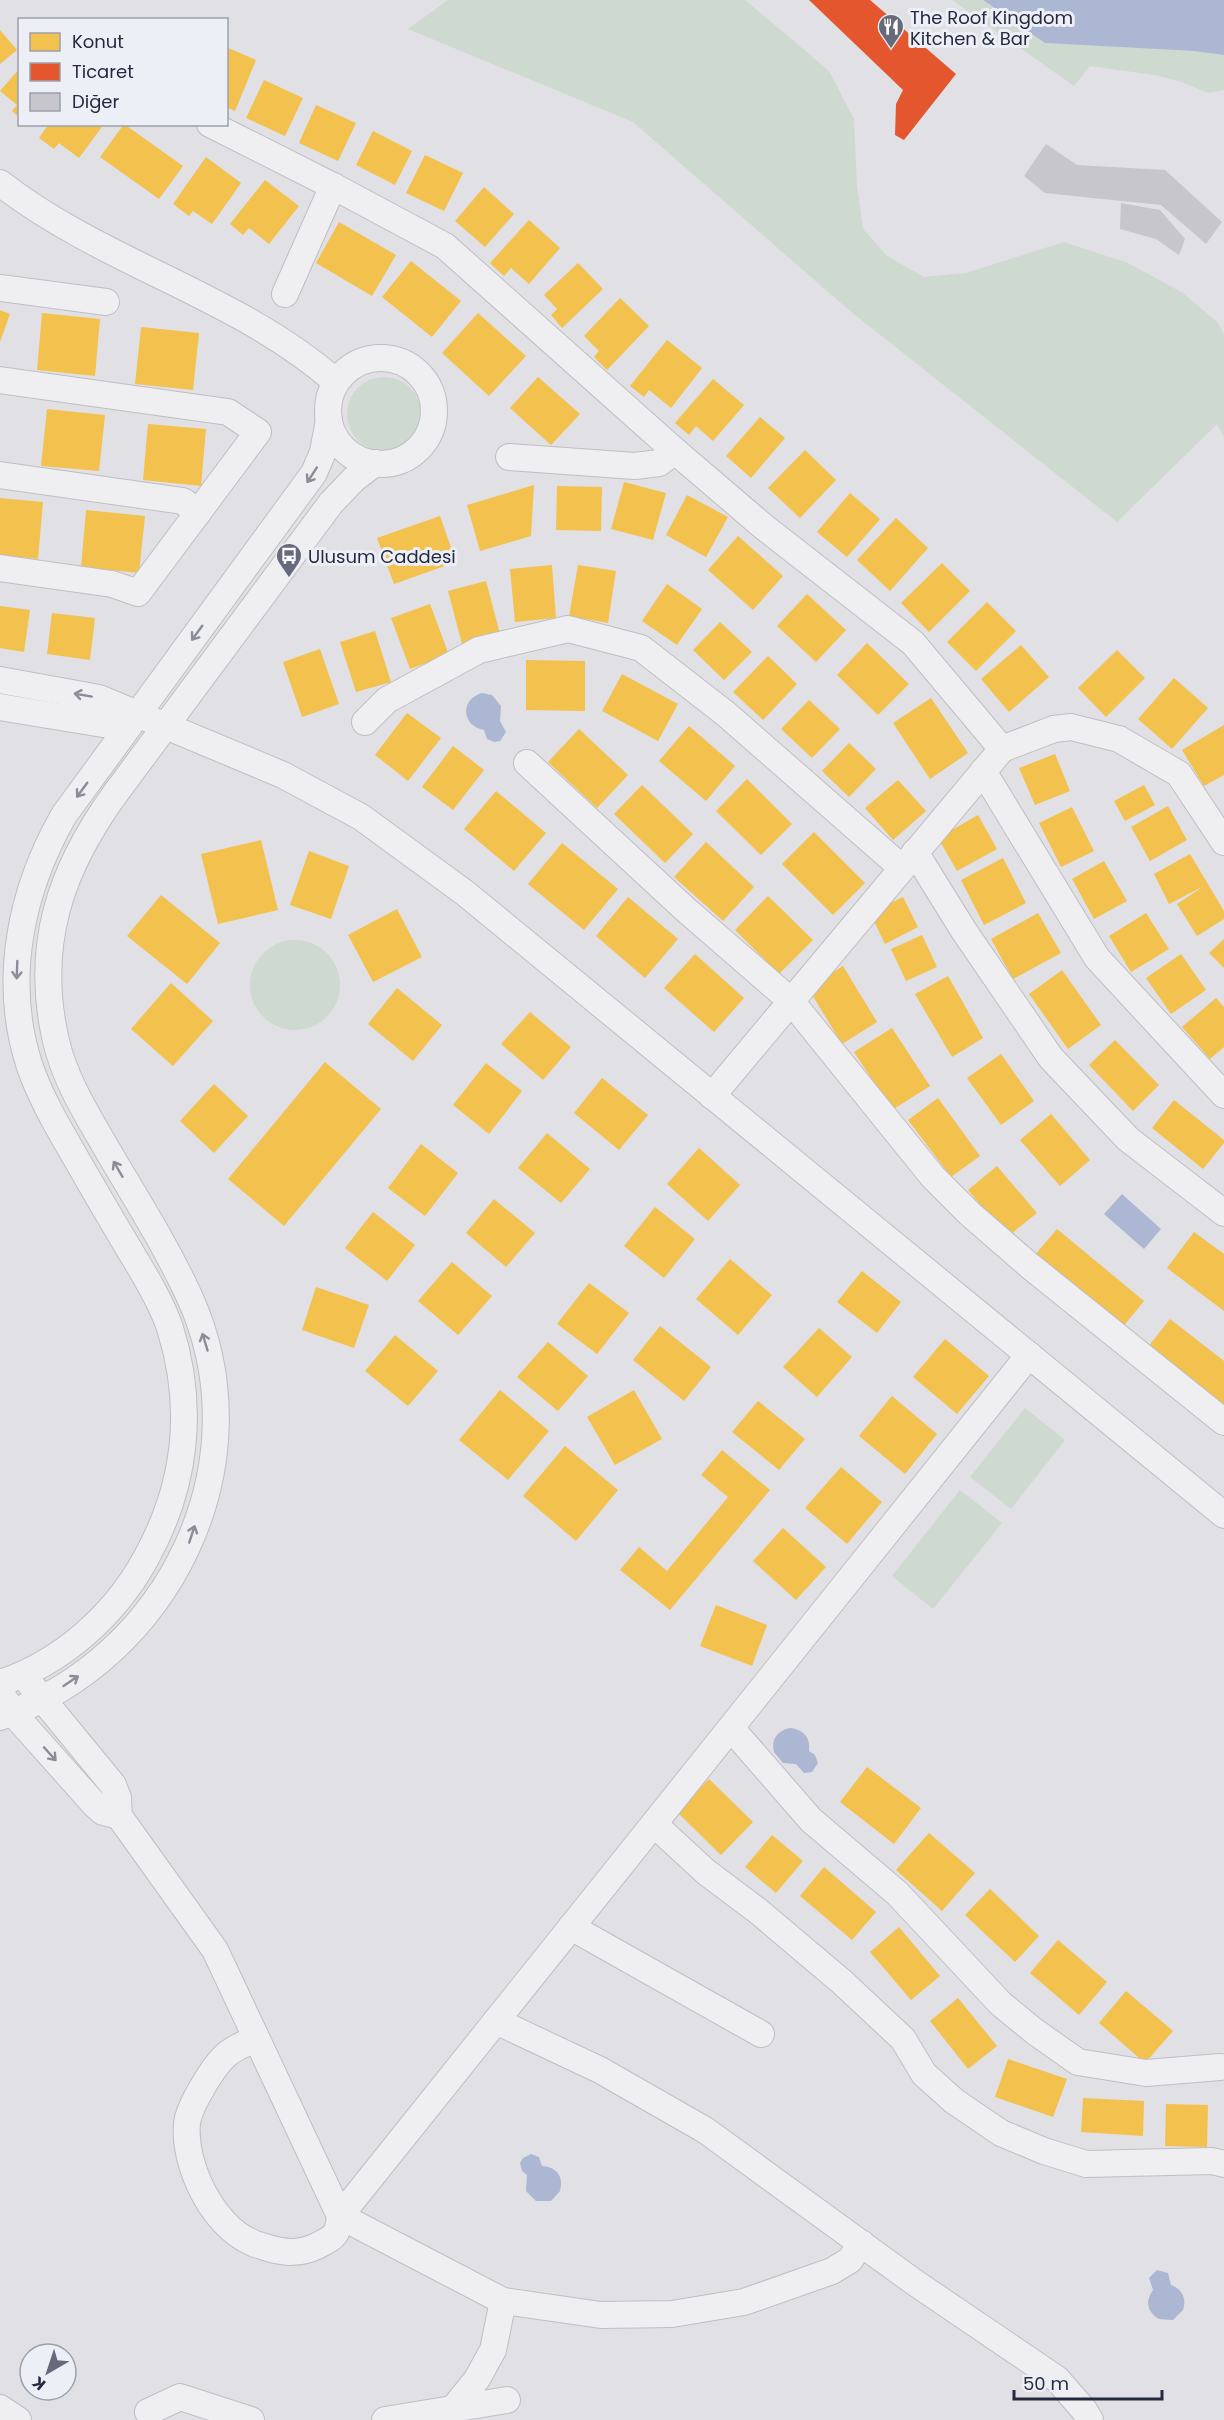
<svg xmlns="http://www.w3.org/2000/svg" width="1224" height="2420" font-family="Poppins,sans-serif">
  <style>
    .green { fill: #ced9cf }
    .water { fill: #acb7d3 }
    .homes { fill: #f2c14e }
    .shops { fill: #e4572e }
    .building { fill: #c6c6cc }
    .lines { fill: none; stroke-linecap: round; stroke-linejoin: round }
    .minor-casing { stroke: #bebec3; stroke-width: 28 }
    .minor { stroke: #efeff2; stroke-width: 26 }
    .oneway { stroke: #8a8c99 }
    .labels { text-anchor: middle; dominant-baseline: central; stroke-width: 6; stroke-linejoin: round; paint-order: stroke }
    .poi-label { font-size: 18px; fill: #252a40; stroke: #eceff6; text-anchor: start }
  </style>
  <rect width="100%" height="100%" fill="#e0e0e5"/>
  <!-- green -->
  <g class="green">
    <polygon points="448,0 745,0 829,71 854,119 857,186 863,229 887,256 924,277 966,273 1064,242 1128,263 1183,293 1218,323 1224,334 1224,437 1217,424 1117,522 850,311 633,122 408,29"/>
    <polygon points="952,0 983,0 1045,43 1194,51 1224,55 1224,90 1208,93 1182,82 1154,75 1090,66 1074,86"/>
    <circle cx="384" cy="414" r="37"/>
    <circle cx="295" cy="985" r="45"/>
    <polygon points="1025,1408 1065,1440 1011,1509 970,1477"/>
    <polygon points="960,1490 1002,1523 933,1609 892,1576"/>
  </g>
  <!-- water -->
  <g class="water">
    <polygon points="983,0 1224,0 1224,55 1194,51 1045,43"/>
    <path d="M482,693L492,695L501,706L500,721L506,732L500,741L494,742L487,739L484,730C461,726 460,699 482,693Z"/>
    <polygon points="1122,1194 1161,1229 1144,1249 1104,1214"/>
    <path d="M790,1728C803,1729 811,1738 809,1751L815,1755L818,1763L812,1772L804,1773L796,1764L783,1763L774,1752C771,1739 777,1731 790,1728Z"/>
    <path d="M531,2154L539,2157L542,2166C557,2167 564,2177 560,2191L551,2201H536L526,2191L527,2175L522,2171L520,2163L523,2158Z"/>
    <path d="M1157,2270L1168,2273L1171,2285C1182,2289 1187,2299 1183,2310L1173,2320L1159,2319C1147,2312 1145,2301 1153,2290L1149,2278Z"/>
  </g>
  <!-- homes -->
  <g class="homes">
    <polygon points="0,30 17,50 0,64"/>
    <polygon points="226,47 256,60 235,111 226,107"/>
    <polygon points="20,68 20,118 12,111 17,105 0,91"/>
    <polygon points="264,80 303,98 285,136 246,118"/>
    <polygon points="316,105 356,123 338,161 299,143"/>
    <polygon points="49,124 104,124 79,158 59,143 54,149 39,138"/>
    <polygon points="124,124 183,166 159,199 100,157"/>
    <polygon points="373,131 412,151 395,185 356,165"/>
    <polygon points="425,155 463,173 444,211 406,193"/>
    <polygon points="206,157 241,183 212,224 193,211 189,216 173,204"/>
    <polygon points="265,180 299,206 269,244 249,228 243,235 230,224"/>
    <polygon points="484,187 514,214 485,247 455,221"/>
    <polygon points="529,220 560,248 529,284 511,268 504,276 490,263"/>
    <polygon points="339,222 396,255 372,296 316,263"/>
    <polygon points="411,261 461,301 432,337 382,297"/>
    <polygon points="578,263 603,289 562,328 551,315 557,309 544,295"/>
    <polygon points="620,298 649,326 607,370 594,357 599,351 584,336"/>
    <polygon points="0,310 10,314 0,342"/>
    <polygon points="42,313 100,319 95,376 37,370"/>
    <polygon points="478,313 526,356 489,396 442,353"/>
    <polygon points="141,327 199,333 193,390 135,384"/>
    <polygon points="667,340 702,368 671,408 649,390 644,397 630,386"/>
    <polygon points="538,377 580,414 551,445 510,408"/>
    <polygon points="713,379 744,405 713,441 696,426 689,435 675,423"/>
    <polygon points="47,409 105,415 99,471 41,466"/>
    <polygon points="760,417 785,438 751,478 726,456"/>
    <polygon points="148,424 206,429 201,486 143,480"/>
    <polygon points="805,450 836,480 800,518 768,488"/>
    <polygon points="624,482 666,493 653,540 611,529"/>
    <polygon points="534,485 531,536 480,551 467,505"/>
    <polygon points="557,486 602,487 601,531 556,530"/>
    <polygon points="850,493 880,519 847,557 817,532"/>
    <polygon points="687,495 728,517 706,557 666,535"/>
    <polygon points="0,498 43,502 38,559 0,555"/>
    <polygon points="86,510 145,516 139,573 81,567"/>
    <polygon points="440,516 456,562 394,584 377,538"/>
    <polygon points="896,518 928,548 890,591 857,560"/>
    <polygon points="738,536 783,576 753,610 708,570"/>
    <polygon points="942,563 970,591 929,632 901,603"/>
    <polygon points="552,565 556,618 515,622 510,569"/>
    <polygon points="578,565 616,571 608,623 569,616"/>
    <polygon points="486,581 500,634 462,644 448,591"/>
    <polygon points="667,584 702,609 677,645 642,621"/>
    <polygon points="807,594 846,630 816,662 777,626"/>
    <polygon points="987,602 1016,631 976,671 947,642"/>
    <polygon points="430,604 449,655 410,669 391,618"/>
    <polygon points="0,606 30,610 24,652 0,648"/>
    <polygon points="52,613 95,618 90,660 47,654"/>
    <polygon points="720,622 752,652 724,680 693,650"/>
    <polygon points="375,631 391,682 356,692 340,642"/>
    <polygon points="867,643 909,684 878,715 837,675"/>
    <polygon points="1021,645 1049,677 1009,712 981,679"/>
    <polygon points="320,649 339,704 302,717 283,662"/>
    <polygon points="1117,650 1145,678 1106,717 1078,688"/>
    <polygon points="768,656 797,684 763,720 733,692"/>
    <polygon points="526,660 585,661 585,711 526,710"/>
    <polygon points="622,674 678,704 658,741 602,711"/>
    <polygon points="1174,678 1208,708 1172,749 1138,719"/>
    <polygon points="931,698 968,753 930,779 893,723"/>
    <polygon points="809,700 840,729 812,758 781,729"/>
    <polygon points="407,713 441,738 408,781 375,755"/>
    <polygon points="1224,725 1224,775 1204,786 1182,750"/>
    <polygon points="689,726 735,766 706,801 659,761"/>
    <polygon points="579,729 628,775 597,808 548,762"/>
    <polygon points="849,743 876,769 849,797 822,771"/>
    <polygon points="453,746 484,770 453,810 422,787"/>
    <polygon points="1055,754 1070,791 1035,805 1019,768"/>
    <polygon points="747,779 792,824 761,855 716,811"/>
    <polygon points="898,780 926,811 893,840 865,808"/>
    <polygon points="642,785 693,834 665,863 614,814"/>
    <polygon points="1144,785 1155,805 1125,821 1114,801"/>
    <polygon points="496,791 546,833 514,871 464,829"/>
    <polygon points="1168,806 1187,840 1150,861 1131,827"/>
    <polygon points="1072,807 1094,851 1061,867 1039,823"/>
    <polygon points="978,815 997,849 957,871 938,838"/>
    <polygon points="814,832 865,883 833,915 782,864"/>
    <polygon points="261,840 278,910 218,924 201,854"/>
    <polygon points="706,842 754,887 723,921 674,877"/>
    <polygon points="562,843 618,889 584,930 528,884"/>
    <polygon points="309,851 349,866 331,919 290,905"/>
    <polygon points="1190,854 1224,911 1224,919 1197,936 1177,904 1204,886 1169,904 1154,874"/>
    <polygon points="1003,858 1026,903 984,925 961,880"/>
    <polygon points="1104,861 1127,901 1094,919 1072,879"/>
    <polygon points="161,895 220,943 187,984 127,936"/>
    <polygon points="768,896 813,940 779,974 735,930"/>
    <polygon points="628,897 678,939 645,978 596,936"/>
    <polygon points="903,897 918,927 885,944 870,913"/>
    <polygon points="397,909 422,957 373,982 348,935"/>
    <polygon points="1038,913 1061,953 1013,979 991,939"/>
    <polygon points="1146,913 1169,949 1131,972 1109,936"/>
    <polygon points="922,935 937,967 906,981 891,949"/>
    <polygon points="1224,939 1224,968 1209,953"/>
    <polygon points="695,954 744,998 714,1032 664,988"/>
    <polygon points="1181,954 1206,990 1171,1014 1146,978"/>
    <polygon points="843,966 877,1022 842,1044 808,988"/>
    <polygon points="1062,970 1101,1025 1068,1049 1029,994"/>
    <polygon points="948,976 983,1038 952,1057 915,994"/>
    <polygon points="171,983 213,1021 173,1066 131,1029"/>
    <polygon points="397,988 442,1025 413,1061 368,1024"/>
    <polygon points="1216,998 1224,1007 1224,1047 1210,1059 1182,1027"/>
    <polygon points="530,1012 571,1047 543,1080 501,1044"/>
    <polygon points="892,1028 930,1086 892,1110 854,1052"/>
    <polygon points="1115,1040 1159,1085 1133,1111 1089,1065"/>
    <polygon points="1001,1054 1034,1101 1001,1125 967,1078"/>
    <polygon points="325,1062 381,1109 284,1226 228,1179"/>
    <polygon points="486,1063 522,1091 489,1134 453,1105"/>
    <polygon points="602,1078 648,1115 619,1150 574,1113"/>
    <polygon points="214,1084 248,1116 214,1153 180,1121"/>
    <polygon points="938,1098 980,1156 951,1177 908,1120"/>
    <polygon points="1174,1100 1224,1140 1224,1143 1203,1169 1152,1128"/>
    <polygon points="1051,1114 1090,1160 1060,1186 1020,1140"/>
    <polygon points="547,1133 590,1169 561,1203 518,1168"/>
    <polygon points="421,1144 458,1173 425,1216 388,1188"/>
    <polygon points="699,1148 740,1185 708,1221 667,1184"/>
    <polygon points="997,1166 1037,1213 1007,1237 968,1190"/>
    <polygon points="494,1199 535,1233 506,1267 466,1233"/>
    <polygon points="655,1207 695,1239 664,1278 624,1246"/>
    <polygon points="373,1212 415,1245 387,1281 345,1248"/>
    <polygon points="1057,1229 1144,1301 1122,1328 1034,1256"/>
    <polygon points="1194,1232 1224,1254 1224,1311 1167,1268"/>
    <polygon points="730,1259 772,1295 738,1335 696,1299"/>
    <polygon points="452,1262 492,1296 458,1335 418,1301"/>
    <polygon points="862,1271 901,1302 877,1333 837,1302"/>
    <polygon points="589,1283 629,1313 597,1354 557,1324"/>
    <polygon points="316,1287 369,1305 354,1348 302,1330"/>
    <polygon points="1170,1319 1224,1361 1224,1406 1148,1347"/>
    <polygon points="660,1326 711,1367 684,1401 633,1360"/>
    <polygon points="819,1328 852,1357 817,1397 783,1367"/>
    <polygon points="395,1335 438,1371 408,1406 365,1371"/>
    <polygon points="945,1339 989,1376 957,1414 913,1377"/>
    <polygon points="548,1342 588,1376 558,1411 517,1377"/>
    <polygon points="500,1390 549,1431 508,1480 459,1440"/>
    <polygon points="634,1390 662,1439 615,1465 587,1417"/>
    <polygon points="892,1396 937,1434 905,1474 859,1436"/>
    <polygon points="758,1401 805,1439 779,1470 732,1432"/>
    <polygon points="565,1446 618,1490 576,1541 523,1496"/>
    <polygon points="722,1450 770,1490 670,1610 620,1570 639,1547 667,1571 728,1497 701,1475"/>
    <polygon points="841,1467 882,1502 847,1544 805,1508"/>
    <polygon points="783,1528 826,1567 796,1600 753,1561"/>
    <polygon points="716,1605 767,1625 752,1666 700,1646"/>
    <polygon points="867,1767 921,1808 894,1844 840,1802"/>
    <polygon points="709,1779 753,1822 721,1855 677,1812"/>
    <polygon points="929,1833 975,1873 942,1911 896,1870"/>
    <polygon points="772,1835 803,1861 776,1893 745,1867"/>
    <polygon points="824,1867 876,1912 852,1940 800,1896"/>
    <polygon points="990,1889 1039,1936 1015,1962 965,1915"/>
    <polygon points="899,1927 940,1976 911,2000 870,1952"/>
    <polygon points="1058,1940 1107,1982 1079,2015 1030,1973"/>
    <polygon points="1126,1991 1173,2031 1145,2063 1099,2023"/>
    <polygon points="958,1998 997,2046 968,2069 930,2021"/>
    <polygon points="1008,2059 1067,2079 1053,2117 995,2097"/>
    <polygon points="1083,2098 1144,2101 1143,2136 1081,2132"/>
    <polygon points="1166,2104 1208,2105 1207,2147 1165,2146"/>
  </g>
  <!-- shops -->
  <polygon class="shops" points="809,0 870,0 956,74 904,140 895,135 896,104 903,90"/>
  <!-- building -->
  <g class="building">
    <polygon points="1046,144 1077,165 1165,170 1222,222 1206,244 1161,205 1045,193 1024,176"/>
    <polygon points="1121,203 1160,210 1185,239 1179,255 1156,239 1120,229"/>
  </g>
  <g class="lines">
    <defs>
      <g id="minor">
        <polyline points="210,124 333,186 445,246 675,451 764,527 913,643 1002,749"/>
        <path d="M0,183C104,264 237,295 336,382"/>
        <polyline points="0,288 106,302"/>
        <polyline points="285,294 333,186"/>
        <circle cx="381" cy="411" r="53"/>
        <polyline points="0,380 228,412 258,432 138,593 112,584 0,568"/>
        <polyline points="509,457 635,466 659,463 675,451"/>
        <polyline points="0,475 183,501 198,513"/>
        <polyline points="0,680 99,698 283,775 361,817 465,893 1224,1515"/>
        <polyline points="0,707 103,724 138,713"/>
        <polyline points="365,722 387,700 479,650 568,629 641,648 726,714 902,868"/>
        <polyline points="527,763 685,909 791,1001 933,1177 970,1214 1030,1266 1224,1422"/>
        <polyline points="983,771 1097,958 1224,1095"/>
        <polyline points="915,852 964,931 1051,1058 1128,1139 1224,1213"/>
        <polyline points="712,1096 1002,749 1054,729 1071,727 1119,739 1179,774 1224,842"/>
        <path d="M0,1683C61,1663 114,1616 145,1560C186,1487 195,1408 170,1328C160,1299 142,1271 126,1244C111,1219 96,1193 81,1167C62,1134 41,1100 29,1064C2,979 21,890 64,815L314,473L323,452L329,420"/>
        <polyline points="31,1685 113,1785 118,1798 119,1816 215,1950 340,2216 503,2301 601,2315 672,2314 744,2302 832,2271 850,2260 861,2243"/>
        <polyline points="4,1698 13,1713 95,1805 103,1812 119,1816"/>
        <path d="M0,1717C169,1659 265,1464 190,1298C165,1243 131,1191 101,1139C83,1108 64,1076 56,1041C34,946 60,870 115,794L331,503L354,479L375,463"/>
        <polyline points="731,1728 811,1820 897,1893 1001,2004 1034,2031 1078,2062 1146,2073 1220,2067"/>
        <polyline points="654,1824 706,1872 758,1911 842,1982 903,2039 924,2074 954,2101 1001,2133 1044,2151 1086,2164 1212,2161 1224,2164"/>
        <polyline points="571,1927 761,2034"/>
        <polyline points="496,2021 600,2070 705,2130 914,2282 1057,2379 1084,2410 1090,2420"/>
        <path d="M256,2038C247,2043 233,2048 225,2056C212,2068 189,2107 187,2123C183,2164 212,2225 251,2242C256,2245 263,2246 268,2248C285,2253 300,2254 317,2246C334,2237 338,2236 340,2216L1029,1355"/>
        <polyline points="0,2408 18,2420"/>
        <polyline points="453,2409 477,2379 493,2350 503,2301"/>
        <polyline points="148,2412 180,2397 251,2420"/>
        <polyline points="385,2420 507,2400"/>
      </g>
    </defs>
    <!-- minor casing -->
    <use href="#minor" class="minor-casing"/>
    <!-- minor -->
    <use href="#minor" class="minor"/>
  </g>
  <!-- one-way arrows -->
  <defs><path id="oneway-shaft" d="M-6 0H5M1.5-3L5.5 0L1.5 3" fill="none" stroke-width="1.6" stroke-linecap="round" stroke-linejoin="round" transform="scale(1.5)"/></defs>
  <g class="oneway">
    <use href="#oneway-shaft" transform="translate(312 475) rotate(123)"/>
    <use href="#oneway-shaft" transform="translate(197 633) rotate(126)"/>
    <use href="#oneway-shaft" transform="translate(83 695) rotate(-170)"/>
    <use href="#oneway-shaft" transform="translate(82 790) rotate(126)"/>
    <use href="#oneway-shaft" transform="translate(17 970) rotate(92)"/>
    <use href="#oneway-shaft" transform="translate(118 1169) rotate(-120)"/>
    <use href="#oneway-shaft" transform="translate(205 1342) rotate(-107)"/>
    <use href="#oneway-shaft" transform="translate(192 1534) rotate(-72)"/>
    <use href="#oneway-shaft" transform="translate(71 1681) rotate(-34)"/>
    <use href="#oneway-shaft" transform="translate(50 1754) rotate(48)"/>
  </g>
  <!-- icons -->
  <defs>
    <symbol id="restaurant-pin" viewBox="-11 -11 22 30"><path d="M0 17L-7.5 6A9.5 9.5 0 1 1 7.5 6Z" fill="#666a7a" stroke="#eceff6"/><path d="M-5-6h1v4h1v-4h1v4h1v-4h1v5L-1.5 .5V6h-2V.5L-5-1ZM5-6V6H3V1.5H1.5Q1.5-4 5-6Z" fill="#fff"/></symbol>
    <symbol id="bus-pin" viewBox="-11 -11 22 30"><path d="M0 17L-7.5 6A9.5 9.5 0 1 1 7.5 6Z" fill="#666a7a" stroke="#eceff6"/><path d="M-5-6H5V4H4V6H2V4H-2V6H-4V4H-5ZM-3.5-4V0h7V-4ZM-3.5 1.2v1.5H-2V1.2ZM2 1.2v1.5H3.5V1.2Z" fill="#fff"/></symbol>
  </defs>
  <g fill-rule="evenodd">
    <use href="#restaurant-pin" x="876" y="12" width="30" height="40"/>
    <use href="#bus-pin" x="274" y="541" width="30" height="40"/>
  </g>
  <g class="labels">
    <!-- poi labels -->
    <g class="poi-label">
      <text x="910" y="17">The Roof Kingdom<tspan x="910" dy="21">Kitchen &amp; Bar</tspan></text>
      <text x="308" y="556">Ulusum Caddesi</text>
    </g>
  </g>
  <!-- legend -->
  <rect x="18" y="18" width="210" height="108" fill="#eceff6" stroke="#9ca0ad" stroke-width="1.5"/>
  <rect x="30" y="33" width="30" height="18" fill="#f2c14e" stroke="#9ca0ad" stroke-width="1.5"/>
  <text x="72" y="48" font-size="18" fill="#252a40">Konut</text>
  <rect x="30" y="63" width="30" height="18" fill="#e4572e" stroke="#9ca0ad" stroke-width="1.5"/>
  <text x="72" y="78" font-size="18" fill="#252a40">Ticaret</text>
  <rect x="30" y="93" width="30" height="18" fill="#c6c6cc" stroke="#9ca0ad" stroke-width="1.5"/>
  <text x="72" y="108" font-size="18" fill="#252a40">Diğer</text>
  <!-- north arrow -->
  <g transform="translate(48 2372) rotate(219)"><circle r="28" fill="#eceff6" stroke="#9ca0ad" stroke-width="1.5"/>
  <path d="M0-4.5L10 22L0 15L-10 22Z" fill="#666a7a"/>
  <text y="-9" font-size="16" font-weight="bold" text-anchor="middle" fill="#252a40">K</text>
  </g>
  <!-- scale -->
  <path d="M1014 2390v9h148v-9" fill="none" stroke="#252a40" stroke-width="3"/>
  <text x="1023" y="2390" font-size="18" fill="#252a40" stroke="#eceff6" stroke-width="4.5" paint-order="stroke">50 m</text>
</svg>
